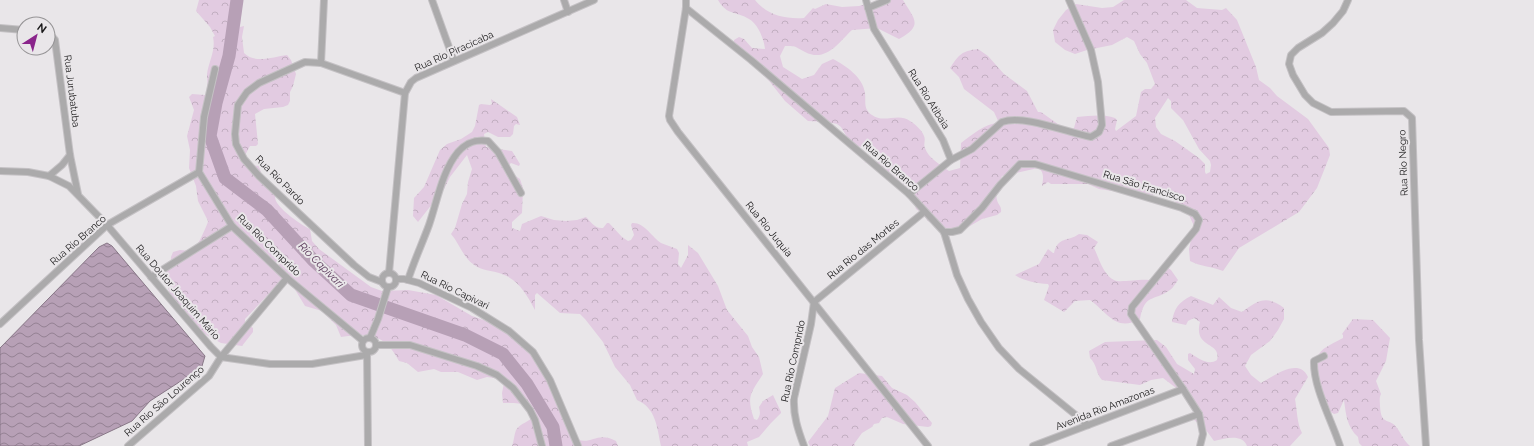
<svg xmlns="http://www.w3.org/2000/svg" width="1534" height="446" font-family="Raleway,sans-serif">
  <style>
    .forest { fill: url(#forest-crowns); fill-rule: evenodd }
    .water { fill: url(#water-waves); stroke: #887787 }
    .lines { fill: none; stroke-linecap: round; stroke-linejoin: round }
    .river { stroke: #b7a0b6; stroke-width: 13 }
    .minor-casing { stroke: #c4c1c4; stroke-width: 8 }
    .minor { stroke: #abaaab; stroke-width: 6 }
    .labels { text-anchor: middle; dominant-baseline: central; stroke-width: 4; stroke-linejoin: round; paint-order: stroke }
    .street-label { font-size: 10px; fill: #191819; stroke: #e9e6e9 }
    .water-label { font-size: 11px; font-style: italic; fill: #563456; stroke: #e9e6e9 }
  </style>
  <defs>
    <pattern id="forest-crowns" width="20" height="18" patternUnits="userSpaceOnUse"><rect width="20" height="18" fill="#e2cbe1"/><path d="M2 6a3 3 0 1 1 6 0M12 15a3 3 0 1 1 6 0" fill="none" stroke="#c1aec0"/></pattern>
    <pattern id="water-waves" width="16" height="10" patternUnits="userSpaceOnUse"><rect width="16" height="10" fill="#b7a0b6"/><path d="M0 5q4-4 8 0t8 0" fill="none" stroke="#948193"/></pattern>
  </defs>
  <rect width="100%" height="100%" fill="#e9e6e9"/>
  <!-- forest -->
  <g class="forest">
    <path d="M199,0H237L242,6L240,27L244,26L242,37L244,53C255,64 273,57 287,55L291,60L296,74L293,86L290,92V101L288,105L283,107L264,109L255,114L258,144L256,146H250L243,159L247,165L259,166L262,176L276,188C276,192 274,197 276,201C280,210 301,225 310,229L312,241L319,249L371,287L382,291L408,290L436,295L472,316L492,323L527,347L542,367L562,413L579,440C592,444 598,431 616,441L618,446H512C514,441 514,435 516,430C520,423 530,422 533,416C541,402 509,403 503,403L502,393L504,383L500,379L487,377L477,380L458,372H441L434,369L418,372L407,363L399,361C385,334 369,333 341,337L336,325L322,311L305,306L291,283L284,280C270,291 258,306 245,319V322L253,328V332L242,346L221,343L208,336L187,321L172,301L162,268L170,269L171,257L173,252L180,250L190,251C192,249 196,247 197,245C199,242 208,224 208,221L198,201L196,186L189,168L190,150L187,136L194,110L189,97L192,94L205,95L208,93C208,87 207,80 207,74C209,61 216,50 213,37L215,36L210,27L196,11Z"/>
    <path d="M718,0H755C768,16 785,19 804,18L813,8L815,9L826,4L842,7L859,6L880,0H903C914,19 924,25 899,39L877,28L852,30C839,42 826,63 805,52C795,47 798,46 785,46L780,56L783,67L802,79L814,75L822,64L833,59C846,66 863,77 865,93C866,102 863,109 872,115C884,124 898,112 910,121C915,124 922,130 924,136C926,140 923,145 925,148C928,158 941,165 949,171L960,168L961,143C972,135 985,123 999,123L994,112L964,89L959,77L950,68C959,55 961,51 978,49L988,56L1004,74L1027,91L1038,112H1041L1069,132L1074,128L1077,117C1090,116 1103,114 1115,118L1117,120L1115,129L1116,131L1136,116L1141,92L1145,89H1151L1155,84L1147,63L1140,54L1134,41L1127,37L1112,45L1087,50L1075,54L1065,50L1055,42L1053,30L1058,20L1066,10L1076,4L1102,8L1113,7L1124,0H1186L1197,8L1222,10L1226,8L1237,20L1256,67L1259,80L1270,88L1277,96L1308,119L1329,148L1330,155L1317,188L1299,212L1239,248L1223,271C1211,266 1202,267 1190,261L1189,249L1194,226L1189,215L1171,198L1158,195L1132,194L1099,189L1088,184H1051L1048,182L1042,186C1043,180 1045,172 1038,168L1002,176L996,190C997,193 996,196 997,200C998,205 1002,206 1001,212L997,215L982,219L958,233L956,231L935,226L928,221L922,213L916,209L910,190L901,182L880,168L864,162L874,163L885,158V156L884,154L858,146L850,142L841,127L837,124L828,122L808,121L785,101L770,82L734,45V40L739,37L744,39L752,48L765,49C764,39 758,24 749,19C737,11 727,16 718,0ZM1168,98L1171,101V108L1183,120L1199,149L1210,161L1211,165L1210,172L1206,174L1205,172V164L1199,158L1175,141L1161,134L1156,127L1155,118Z"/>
    <path d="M491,99L517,117L520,125L516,124L514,126L513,134L510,137H498L488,132L484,134L486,147L512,151L520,164L519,166L511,163L509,165L514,175L520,179L523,188L522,213L512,222V228L520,231L522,224L541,216L554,220L566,221L577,220L586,217C591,222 595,229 603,228L607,223H609L622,237L628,241L631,240L634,235L631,225L632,223C644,222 652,237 661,243C666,245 672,247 677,249L679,253L678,264L681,268L688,255V245L698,253L718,286L727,310L748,336L752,347L759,357L763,374C751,393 746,396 754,419L757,420C761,415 760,412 759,407L763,401L773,395L781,412V413L771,423L759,437L747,442L748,446H661C657,427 656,408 637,400L630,385L615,367L603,342L585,319L580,314L560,313L537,293L535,295V310C527,295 519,280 502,274C492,270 481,271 473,264C463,257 459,243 451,234L455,228L462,204L467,194L468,182L472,169L467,155L450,177L444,189L418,222L413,216L414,198L424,187L440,150L447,144L461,139L472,132L475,126L479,105L481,104L490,105L492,104Z"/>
    <path d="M1079,234L1087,235L1098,242L1094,248C1099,258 1104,278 1117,281C1124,282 1140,279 1149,280L1158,273L1164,265L1171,270L1178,280C1175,284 1173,288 1170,290C1153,302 1145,293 1140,319C1116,332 1109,314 1090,300L1075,301L1064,312L1044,300L1049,286L1048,284C1037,283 1024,281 1015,275L1039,264L1048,249L1053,253H1054C1058,236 1068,242 1079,234Z"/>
    <path d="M1191,296L1213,305L1219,297L1231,308L1242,312C1258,300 1267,295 1284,308V319L1278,330L1270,341L1251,355L1245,366L1251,375L1261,383C1274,376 1299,357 1308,377L1295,399C1297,409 1297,424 1302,433L1290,446H1247C1242,433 1224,439 1214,441L1206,430L1194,420L1197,412L1184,394L1163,378L1151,380L1140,385L1102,380C1096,374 1097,364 1090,358L1089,351L1105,342L1157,340L1166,347L1177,364L1194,374L1195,369L1188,360V354L1190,353C1198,358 1208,366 1217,360C1222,341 1193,349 1200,322L1194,318L1188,321L1186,325L1172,322C1174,308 1179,302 1191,296Z"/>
    <path d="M1353,319L1373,320L1390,338L1386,361L1376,381L1381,394C1379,398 1380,401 1380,406C1381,427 1390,417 1397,428C1402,435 1404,441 1410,446H1362L1359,443L1358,437C1347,427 1346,415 1344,400L1338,413L1334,414C1317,403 1317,392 1317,373C1317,367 1316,360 1319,354C1323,347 1336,342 1343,338V335L1342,334Z"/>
    <polygon points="859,373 882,376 892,388 907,395 915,402 932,423 931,426 928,427 903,424 887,417 882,418 879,423 874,424 872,427 862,433 854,444 855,446 810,446 808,442 828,416 835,388"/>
  </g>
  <!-- water -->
  <polygon class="water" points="107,243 112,246 205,356 202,366 203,370 184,379 150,401 132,421 79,446 0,446 0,348 99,247"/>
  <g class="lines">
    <!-- river -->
    <polyline class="river" points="237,0 229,56 216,103 210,136 225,178 267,210 314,261 351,295 465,335 503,354 527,384 553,427 556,446"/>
    <defs>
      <g id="minor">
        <polyline points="432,0 454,61"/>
        <polyline points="564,0 568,12"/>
        <polyline points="686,0 686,8 669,116 670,120 678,132 928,446"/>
        <polyline points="866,0 874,29 943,140 951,160 909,194"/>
        <polyline points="1348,0 1343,11 1333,23 1322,33 1298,48 1291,55 1289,64 1293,75 1305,95 1313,103 1331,112 1404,111 1412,118 1419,340 1426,446"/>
        <polyline points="686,8 751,60 909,194 944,232 957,275 968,299 981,322 999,348 1019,369 1088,425"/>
        <polyline points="868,8 887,0"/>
        <polyline points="0,28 24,30"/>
        <polyline points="48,32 55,40 70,155 78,194"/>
        <polyline points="321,63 324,0"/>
        <polyline points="215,69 204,117 199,172 232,226 287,278 363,341"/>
        <path d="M951,160L972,149L1002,122C1024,114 1068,133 1091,137L1099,132L1102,125L1098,82L1091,50L1069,0"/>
        <polyline points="0,171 28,172 49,176 69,186 107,225 211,347 221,357 270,364 312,364 366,355"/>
        <polyline points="49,176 62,165 70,155"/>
        <polyline points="944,232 952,232 960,230 982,208 1000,185 1020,164 1035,164 1182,208 1195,214 1199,220 1196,229 1132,307 1131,314 1183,389 1199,414 1203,434 1200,446"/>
        <circle cx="389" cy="280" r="7"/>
        <polyline points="389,273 405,93 411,82 416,78 594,0"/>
        <polyline points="151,277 232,226"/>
        <polyline points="396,279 404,279 419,283 472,308 509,331 533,352 550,380 578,446"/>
        <path d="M408,280C414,261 422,244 429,225C437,202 442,171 458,152C467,142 476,139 488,141L498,152L521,193"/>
        <polyline points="382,282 369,277 354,265 259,176 244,159 236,144 235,134 238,105 247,92 259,83 305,62 321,63 405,93"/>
        <polyline points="0,324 107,225 199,172"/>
        <circle cx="369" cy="345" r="7"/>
        <polyline points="370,338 378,319 388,287"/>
        <polyline points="377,345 410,345 477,366 497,375 513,388 530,410 535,420 542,446"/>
        <polyline points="367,352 368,446"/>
        <path d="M1324,356L1314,361C1313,387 1332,421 1340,446"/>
        <polyline points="128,446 209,376 221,357 287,278"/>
        <path d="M804,446C798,430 793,415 794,398L811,324L814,302L924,212"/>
        <polyline points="1033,446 1183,389"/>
        <polyline points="1111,446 1199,414"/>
      </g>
    </defs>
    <!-- minor casing -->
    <use href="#minor" class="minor-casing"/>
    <!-- minor -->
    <use href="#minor" class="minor"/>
  </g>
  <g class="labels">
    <!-- street labels -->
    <g class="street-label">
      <text transform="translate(454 51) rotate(-24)">Rua Rio Piracicaba</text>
      <text transform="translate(72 91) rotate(83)">Rua Jurubatuba</text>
      <text transform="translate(929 99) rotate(58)">Rua Rio Atibaia</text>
      <text transform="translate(1403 163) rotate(-92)">Rua Rio Negro</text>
      <text transform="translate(891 166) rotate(41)">Rua Rio Branco</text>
      <text transform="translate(280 180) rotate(45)">Rua Rio Pardo</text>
      <text transform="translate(1144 186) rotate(17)">Rua São Francisco</text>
      <text transform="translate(769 229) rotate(51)">Rua Rio Juquia</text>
      <text transform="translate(78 240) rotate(-41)">Rua Rio Branco</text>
      <text transform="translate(269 245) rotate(44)">Rua Rio Comprido</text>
      <text transform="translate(863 249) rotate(-39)">Rua Rio das Mortes</text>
      <text transform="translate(455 290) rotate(26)">Rua Rio Capivari</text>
      <text transform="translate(178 292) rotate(49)">Rua Doutor Joaquim Mário</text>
      <text transform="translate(793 361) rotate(-78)">Rua Rio Comprido</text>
      <text transform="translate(164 401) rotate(-41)">Rua Rio São Lourenço</text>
      <text transform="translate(1105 408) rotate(-21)">Avenida Rio Amazonas</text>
    </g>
    <!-- water labels -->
    <g class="water-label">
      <text transform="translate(321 265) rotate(45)">Rio Capivari</text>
    </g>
  </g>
  <!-- north arrow -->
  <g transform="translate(36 36) rotate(36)"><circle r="19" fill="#e9e6e9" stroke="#969496"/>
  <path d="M0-3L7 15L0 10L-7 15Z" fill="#8a248b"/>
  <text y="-6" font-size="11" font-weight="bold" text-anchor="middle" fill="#191819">N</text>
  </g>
</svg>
